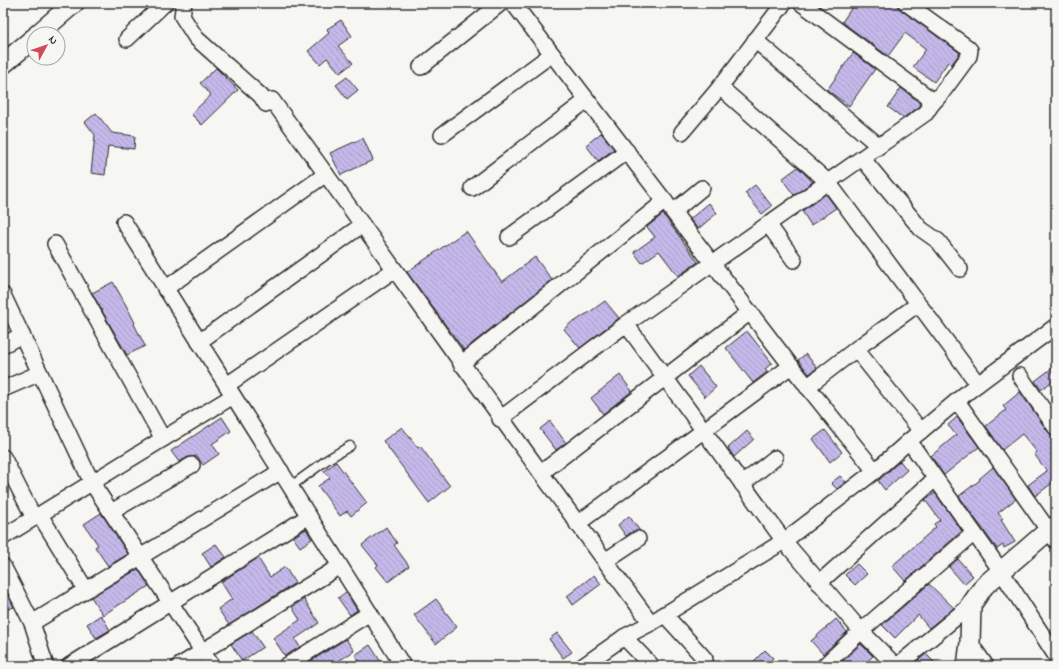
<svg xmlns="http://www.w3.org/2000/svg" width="1059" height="669" font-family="'Indie Flower',sans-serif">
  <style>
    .building { fill: url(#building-back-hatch); stroke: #2b2b2b }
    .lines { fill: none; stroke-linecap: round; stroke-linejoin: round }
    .service-casing { stroke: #2b2b2b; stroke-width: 11 }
    .minor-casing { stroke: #2b2b2b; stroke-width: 18 }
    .tertiary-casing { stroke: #2b2b2b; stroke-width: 22 }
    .service { stroke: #f6f6f2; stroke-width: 8 }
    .minor { stroke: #f6f6f2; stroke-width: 15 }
    .tertiary { stroke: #f6f6f2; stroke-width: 19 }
  </style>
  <defs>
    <pattern id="building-back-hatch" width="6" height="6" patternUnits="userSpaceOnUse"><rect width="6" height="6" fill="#c5b8ea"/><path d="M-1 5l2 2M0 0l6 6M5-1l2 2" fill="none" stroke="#a99ec9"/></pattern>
  </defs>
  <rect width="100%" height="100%" fill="#f6f6f2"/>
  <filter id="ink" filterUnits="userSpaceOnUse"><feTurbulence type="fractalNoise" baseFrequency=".025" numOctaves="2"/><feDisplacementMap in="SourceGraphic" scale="8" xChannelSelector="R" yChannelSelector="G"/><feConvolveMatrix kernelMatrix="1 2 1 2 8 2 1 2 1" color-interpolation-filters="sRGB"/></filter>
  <g filter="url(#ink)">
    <!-- building -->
    <g class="building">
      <polygon points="855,3 894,3 901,10 960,53 951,65 948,62 934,82 913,67 926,49 905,33 888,56 842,22"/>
      <polygon points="341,20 352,36 338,46 353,63 340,73 327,58 320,64 308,51 329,33 327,29"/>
      <polygon points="853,53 875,69 849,106 827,90"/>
      <polygon points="216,68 238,90 202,125 191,114 211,95 200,83"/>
      <polygon points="347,77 358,90 347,99 336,85"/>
      <polygon points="901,88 921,104 919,107 903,118 888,107"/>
      <polygon points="96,113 112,133 135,136 134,149 108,146 105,175 91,173 95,135 85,122"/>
      <polygon points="601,133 614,149 598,161 586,145"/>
      <polygon points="363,138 373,160 341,175 330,153"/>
      <polygon points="798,167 813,182 794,195 782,179"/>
      <polygon points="755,185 772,206 762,214 745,193"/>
      <polygon points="826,194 836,208 811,225 802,211"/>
      <polygon points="709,203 717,213 698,229 690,219"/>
      <polygon points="663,214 698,262 678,276 659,251 642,263 634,252 655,237 647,227"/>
      <polygon points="466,231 502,282 535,257 552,280 464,350 407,272"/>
      <polygon points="113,282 127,307 135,323 134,324 145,346 127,355 92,293"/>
      <polygon points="605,301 619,318 580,348 564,329 573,321 574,322 586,314 587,314"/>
      <polygon points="747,331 772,363 765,369 767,372 753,383 726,348"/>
      <polygon points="806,354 817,368 809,374 798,360"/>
      <polygon points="1056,365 1056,378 1041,390 1035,381"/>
      <polygon points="699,366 716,387 705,397 688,376"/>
      <polygon points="620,375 632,391 603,414 591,398"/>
      <polygon points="1020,392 1049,433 1052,436 1056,437 1056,483 1055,481 1035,496 1028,485 1047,471 1034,454 1037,452 1022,434 1002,450 986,426 1006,410 1003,406"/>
      <polygon points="222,417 231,431 212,444 219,454 203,465 197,456 188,457 179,462 171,451"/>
      <polygon points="957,417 979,447 944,475 931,456 956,435 948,425"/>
      <polygon points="550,421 566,443 556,450 540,429"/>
      <polygon points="402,427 418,448 420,446 450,486 429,503 383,441"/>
      <polygon points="825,430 842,452 830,462 813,439"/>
      <polygon points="747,431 754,439 734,457 728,448"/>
      <polygon points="900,461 907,470 885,490 878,481"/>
      <polygon points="336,462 367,503 351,516 347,511 340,516 318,486 330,478 324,471"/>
      <polygon points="993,467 1016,499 998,513 1003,519 1001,520 1015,542 1004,548 1003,545 997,549 959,496 980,480 979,479"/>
      <polygon points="840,476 846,482 837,489 831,483"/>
      <polygon points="935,493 962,531 905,581 892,566 936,527 934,524 940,520 925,500"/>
      <polygon points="101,513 128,554 108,566 95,547 98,545 84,524"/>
      <polygon points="629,516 640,531 633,531 626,536 618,525"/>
      <polygon points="386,527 397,543 394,545 409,566 388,582 376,567 378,565 362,545"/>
      <polygon points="306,529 312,539 300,547 293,537"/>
      <polygon points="216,544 226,557 211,567 202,553"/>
      <polygon points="258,558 270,577 285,567 295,583 229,625 218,609 232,599 221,582"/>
      <polygon points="958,559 973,576 964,584 949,567"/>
      <polygon points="857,564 867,574 855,585 845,575"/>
      <polygon points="138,569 149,586 103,615 91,597"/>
      <polygon points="594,575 601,584 573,605 567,596"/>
      <polygon points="929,584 954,608 929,628 918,615 895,638 882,625"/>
      <polygon points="4,587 14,607 3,611 3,588"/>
      <polygon points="346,592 357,610 350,615 338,598"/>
      <polygon points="304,599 319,623 295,639 300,647 285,656 273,638 300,620 292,607"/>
      <polygon points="436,599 457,627 436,644 414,615"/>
      <polygon points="101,615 110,630 96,638 87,624"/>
      <polygon points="836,619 847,632 823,654 811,641"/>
      <polygon points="252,631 263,647 242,661 231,644"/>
      <polygon points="557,633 572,652 563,658 549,639"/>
      <polygon points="346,639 354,651 331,666 303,666"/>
      <polygon points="861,644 873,656 863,666 837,666"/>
      <polygon points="370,645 381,662 375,666 362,666 355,655"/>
      <polygon points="765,650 773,658 765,666 749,666"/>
      <polygon points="926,654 938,666 911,666"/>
    </g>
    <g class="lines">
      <defs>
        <polyline id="service" points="290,487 328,459 350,446"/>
        <g id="minor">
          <polyline points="184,3 182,16 196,38 261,96 266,104"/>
          <polyline points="513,3 791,366 875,471"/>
          <polyline points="801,3 928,97 931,105 926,113 626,324 784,541 861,631 896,666"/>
          <polyline points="906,3 967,47 970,50 969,56 941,94 931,105"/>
          <polyline points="127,39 165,3"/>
          <polyline points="755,40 879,146"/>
          <polyline points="421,67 501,3"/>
          <polyline points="720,87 828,182 978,384"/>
          <path d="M272,100C399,274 522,450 651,623"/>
          <polyline points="682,132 720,87 784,3"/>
          <polyline points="442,135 552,54"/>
          <polyline points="862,158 921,229 938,241 960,269"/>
          <polyline points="472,188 587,100"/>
          <polyline points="673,212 702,188"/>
          <polyline points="124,222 403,666"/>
          <polyline points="768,224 794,260"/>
          <polyline points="509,237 627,151"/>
          <polyline points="55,244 163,439"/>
          <polyline points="165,289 326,174"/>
          <polyline points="3,295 92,483 212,666"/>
          <polyline points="1056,326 970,390 909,441 1001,571 1056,656"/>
          <polyline points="199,342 362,225"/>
          <polyline points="3,345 22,335"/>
          <polyline points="856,349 921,431"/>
          <polyline points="461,364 665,201"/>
          <polyline points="1020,376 1056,428"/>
          <polyline points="227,385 394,270"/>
          <polyline points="807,387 860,346 918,304"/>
          <polyline points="3,389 40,373"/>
          <polyline points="957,401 1056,541"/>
          <polyline points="500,419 626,324"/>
          <polyline points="3,457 34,518"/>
          <polyline points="541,473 750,312"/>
          <polyline points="742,484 775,458"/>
          <polyline points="111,512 192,465"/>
          <polyline points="40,515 86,590"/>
          <polyline points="577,524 791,366"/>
          <polyline points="3,537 233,396"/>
          <polyline points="605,561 638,539"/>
          <polyline points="3,566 32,623 46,666"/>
          <polyline points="819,583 935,479"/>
          <polyline points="664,614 705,659"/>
          <polyline points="32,623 281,471"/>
          <polyline points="624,637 652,666"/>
          <polyline points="970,643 986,666"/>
          <polyline points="69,666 309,516"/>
          <polyline points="179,666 340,566"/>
          <polyline points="286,666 370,613"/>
          <polyline points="583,666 624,637 651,623 784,541 875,471 909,441"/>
          <polyline points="824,666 861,631 974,533"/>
          <polyline points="897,666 971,605"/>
        </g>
        <g id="tertiary">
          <polyline points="38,34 74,3"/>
          <polyline points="3,64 34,38"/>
          <polyline points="967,666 970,643 971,605 984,586 1049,530 1056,526"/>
        </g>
      </defs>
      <!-- service casing -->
      <use href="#service" class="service-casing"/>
      <!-- minor casing -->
      <use href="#minor" class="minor-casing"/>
      <!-- tertiary casing -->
      <use href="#tertiary" class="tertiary-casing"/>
      <!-- service -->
      <use href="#service" class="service"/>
      <!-- minor -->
      <use href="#minor" class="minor"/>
      <!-- tertiary -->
      <use href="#tertiary" class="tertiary"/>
    </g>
  </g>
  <!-- margin -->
  <rect width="1059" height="669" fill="none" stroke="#f6f6f2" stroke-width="16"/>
  <rect x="8" y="8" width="1043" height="653" fill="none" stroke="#2b2b2b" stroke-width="1.5" filter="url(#ink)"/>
  <!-- north arrow -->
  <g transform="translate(46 46) rotate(50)"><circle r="19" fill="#f6f6f2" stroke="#a5a5a2"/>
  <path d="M0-3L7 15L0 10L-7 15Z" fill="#d1495b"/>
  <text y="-6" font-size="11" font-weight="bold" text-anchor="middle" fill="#2b2b2b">N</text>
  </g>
</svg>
